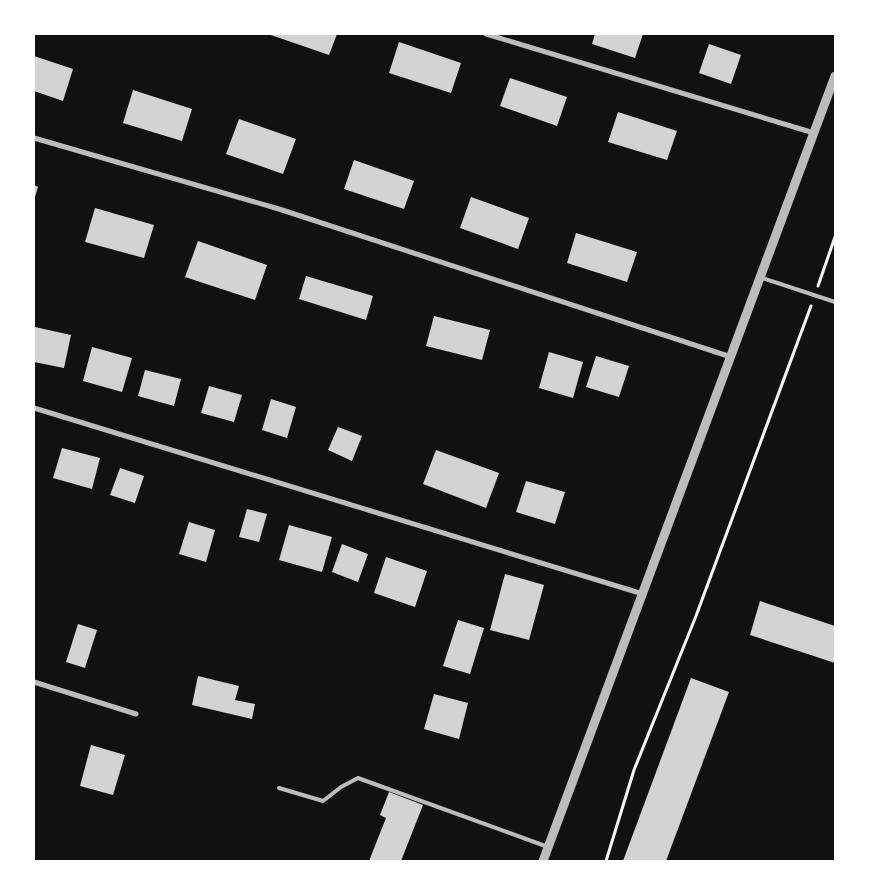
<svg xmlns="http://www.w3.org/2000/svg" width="869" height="895" font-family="'Alegreya Sans',sans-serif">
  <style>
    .building { fill: #d3d3d3 }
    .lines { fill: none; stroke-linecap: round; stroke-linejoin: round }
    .path { stroke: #f5f5f5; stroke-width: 3 }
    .service { stroke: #bcbcbc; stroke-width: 4 }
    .minor { stroke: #bcbcbc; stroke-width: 5 }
    .tertiary { stroke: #bcbcbc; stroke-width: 9 }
  </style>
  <rect width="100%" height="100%" fill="#111"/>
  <!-- building -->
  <g class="building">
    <polygon points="268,34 337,34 329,55"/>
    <polygon points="595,34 643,34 635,58 592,44"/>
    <polygon points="399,42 461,63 451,93 389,73"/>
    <polygon points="709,44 741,55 731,84 699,73"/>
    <polygon points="34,56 73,69 63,101 34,91"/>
    <polygon points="510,78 567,97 557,126 500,106"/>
    <polygon points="133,90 192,109 182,141 123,123"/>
    <polygon points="618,112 677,131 667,160 608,142"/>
    <polygon points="239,119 296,139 283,174 226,154"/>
    <polygon points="354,160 414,181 404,209 344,189"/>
    <polygon points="34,185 38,187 34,200"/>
    <polygon points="471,197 529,218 518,249 460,228"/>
    <polygon points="95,208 154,225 144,258 85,242"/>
    <polygon points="576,233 637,252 627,282 567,263"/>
    <polygon points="198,241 267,265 255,300 185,277"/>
    <polygon points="306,276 373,296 366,320 299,299"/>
    <polygon points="434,316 490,330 482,360 426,346"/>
    <polygon points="35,327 71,335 64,368 34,362"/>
    <polygon points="92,347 132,358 122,392 83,381"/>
    <polygon points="549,352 583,362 573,398 539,388"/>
    <polygon points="596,356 629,366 619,397 586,387"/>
    <polygon points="145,370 181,379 174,406 138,396"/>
    <polygon points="209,386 242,395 234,422 201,413"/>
    <polygon points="271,399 296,407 287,438 262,430"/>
    <polygon points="338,427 362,436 352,461 328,450"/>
    <polygon points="62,448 100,458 92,489 53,478"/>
    <polygon points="436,450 499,473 486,508 423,484"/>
    <polygon points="120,468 144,476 135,503 110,495"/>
    <polygon points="526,481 565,492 555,524 516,512"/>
    <polygon points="247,509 267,514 259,542 239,537"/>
    <polygon points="189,522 215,530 206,562 179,554"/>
    <polygon points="289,525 332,537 322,572 279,560"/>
    <polygon points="342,544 368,554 358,582 332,572"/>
    <polygon points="386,557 427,571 415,607 374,593"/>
    <polygon points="505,574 544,585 529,640 490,630"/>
    <polygon points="760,601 835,626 835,663 750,635"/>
    <polygon points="458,620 484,628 470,674 443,666"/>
    <polygon points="78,624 97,630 85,668 66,662"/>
    <polygon points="198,676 239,686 235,700 255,704 252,719 192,705"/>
    <polygon points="691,678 729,692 666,861 623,861"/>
    <polygon points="434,694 468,703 459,739 424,729"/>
    <polygon points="91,745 125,755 113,795 80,786"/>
    <polygon points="389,792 423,805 401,861 369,861 386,818 380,815"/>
  </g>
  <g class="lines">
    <!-- path -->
    <g class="path">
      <polyline points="818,286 835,237"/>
      <polyline points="606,861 634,770 696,616 811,306"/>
    </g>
    <!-- service -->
    <g class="service">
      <polyline points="762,278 835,302"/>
      <polyline points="279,788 323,801 341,787 358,778 548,847"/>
    </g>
    <!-- minor -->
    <g class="minor">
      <polyline points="486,34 814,133"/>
      <polyline points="34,138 279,209 731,357"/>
      <polyline points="34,408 643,594"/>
      <polyline points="34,682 136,714"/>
    </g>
    <!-- tertiary -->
    <polyline class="tertiary" points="543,861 835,76"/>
  </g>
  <!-- border -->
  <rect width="869" height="895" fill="none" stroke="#ffffff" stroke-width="70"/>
</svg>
